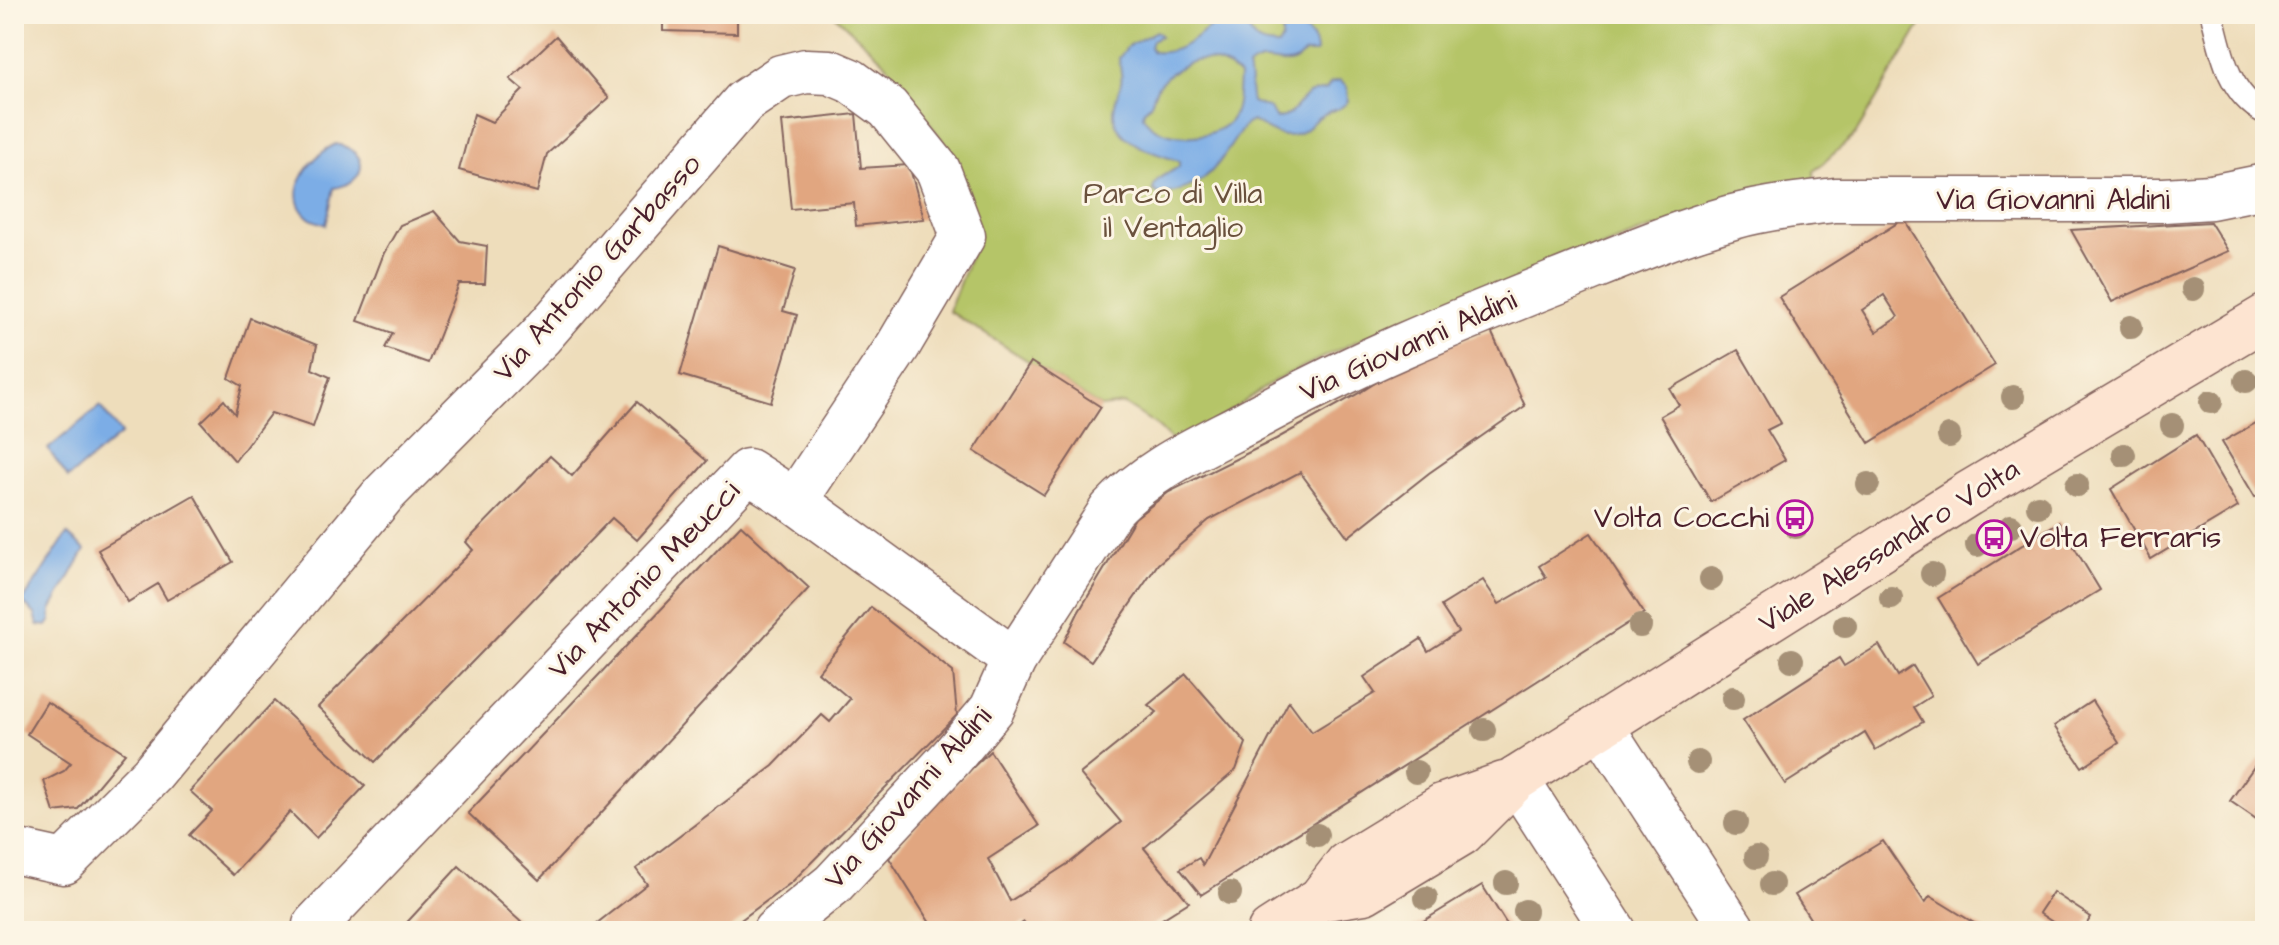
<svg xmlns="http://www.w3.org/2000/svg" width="2279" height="945" font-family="'Architects Daughter',sans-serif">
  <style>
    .green { fill: #b5c568; stroke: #80724a; stroke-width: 2 }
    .water { fill: #7bade6; stroke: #626688; stroke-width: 2; fill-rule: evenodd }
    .building { fill: #e1a680; fill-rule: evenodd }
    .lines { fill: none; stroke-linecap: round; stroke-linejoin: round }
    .lane-casing { stroke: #83625d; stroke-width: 25 }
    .street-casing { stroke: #83625d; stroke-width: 47 }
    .secondary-casing { stroke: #83625d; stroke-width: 47 }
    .lane { stroke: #fff; stroke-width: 22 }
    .street { stroke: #fff; stroke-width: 44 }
    .secondary { stroke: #fde4d1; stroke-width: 44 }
    .tree { fill: #a59076 }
    .labels { text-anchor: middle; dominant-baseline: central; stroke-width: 6; stroke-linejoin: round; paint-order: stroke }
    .park-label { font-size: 30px; fill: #6a513d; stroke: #fcf5e5 }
    .street-label { font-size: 30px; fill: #4a1f2b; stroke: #fcf5e5 }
    .poi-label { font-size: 30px; fill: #4a1f2b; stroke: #fcf5e5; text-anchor: end }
  </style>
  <rect width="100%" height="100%" fill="#fcf5e5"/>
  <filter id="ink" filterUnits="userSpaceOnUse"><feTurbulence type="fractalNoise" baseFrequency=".0125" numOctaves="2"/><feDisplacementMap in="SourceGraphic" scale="16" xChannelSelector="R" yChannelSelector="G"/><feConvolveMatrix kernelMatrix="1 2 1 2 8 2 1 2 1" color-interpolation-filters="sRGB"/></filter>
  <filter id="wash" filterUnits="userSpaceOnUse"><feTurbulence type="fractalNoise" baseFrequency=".006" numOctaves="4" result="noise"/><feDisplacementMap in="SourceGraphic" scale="32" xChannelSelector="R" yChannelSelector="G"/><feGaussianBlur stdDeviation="1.8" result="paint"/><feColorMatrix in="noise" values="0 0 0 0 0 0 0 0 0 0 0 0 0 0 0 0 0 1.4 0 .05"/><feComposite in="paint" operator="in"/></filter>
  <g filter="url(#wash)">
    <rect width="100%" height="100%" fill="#edb"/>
    <!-- green -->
    <polygon class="green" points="833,14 1927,14 1855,135 1814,171 1814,185 1644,231 1355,342 1277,379 1178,447 1155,424 1124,404 1101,407 949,311 977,237 957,160 883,60"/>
    <!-- water -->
    <g class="water">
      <path d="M1224,17L1241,20C1256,36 1249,45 1278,46L1282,39V28L1290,23C1305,28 1316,37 1316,53H1306C1302,55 1299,59 1295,61C1279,69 1266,52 1248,68C1251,80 1249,90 1252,102L1270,109L1276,119C1297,114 1293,107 1307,95C1312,91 1319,92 1326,90L1331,83L1340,81L1347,87L1348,101C1341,111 1331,109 1321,116C1315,119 1311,125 1306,129C1285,145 1271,130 1252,121L1246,124C1217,162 1214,186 1160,195L1153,190C1156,174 1168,176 1179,166V161C1158,155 1115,142 1114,115C1113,103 1119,94 1121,83C1123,75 1119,66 1119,58L1128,46L1156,31L1161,36L1152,40L1150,47L1153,52C1184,55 1200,32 1224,17ZM1202,60C1218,61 1228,65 1239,76C1238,89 1239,110 1230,121C1211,142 1158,142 1143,116L1144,110C1154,103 1152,97 1157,88C1165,74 1187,61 1202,60Z"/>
      <path d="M336,144C373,152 366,184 334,188L326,225C320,222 312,221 308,217C280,193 313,154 336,144Z"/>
      <polygon points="100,406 121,434 68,478 48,449"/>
      <polygon points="67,534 85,550 51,610 51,620 47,626 38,625 35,614 22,602"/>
    </g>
    <g id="blocks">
      <!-- building -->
      <g class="building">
        <polygon points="663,14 737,14 737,33 663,31"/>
        <polygon points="556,36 609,98 547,154 537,192 459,170 474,114 492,122 523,90 510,79"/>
        <polygon points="856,114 861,168 909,165 924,219 856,226 854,203 791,209 782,122"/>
        <polygon points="434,211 460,241 487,246 485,284 459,284 428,363 385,348 393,333 358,321 384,253 400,225"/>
        <path d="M1904,219L1995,365L1869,443L1779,297ZM1884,295L1898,317L1876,332L1862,310Z"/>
        <polygon points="2210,222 2228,251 2112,302 2071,230"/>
        <polygon points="718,246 795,270 783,311 797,315 771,402 680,375"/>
        <polygon points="250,318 317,345 312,369 330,377 313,427 271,413 235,461 201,422 224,400 235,414 242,386 229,378"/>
        <polygon points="1491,331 1525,406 1429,473 1348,537 1300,472 1209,520 1158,564 1091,661 1064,642 1078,613 1135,518 1169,492 1276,439 1361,392 1421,354"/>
        <polygon points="1738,350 1781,423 1767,430 1785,460 1711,502 1660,416 1679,405 1670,389"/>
        <polygon points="1031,362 1101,407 1044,495 974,451"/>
        <polygon points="637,402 707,461 637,540 612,518 375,762 318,707 473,550 466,542 550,456 572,476"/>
        <polygon points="2265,418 2265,493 2255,497 2222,442"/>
        <polygon points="2196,435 2238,507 2151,559 2111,489"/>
        <polygon points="194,495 233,562 167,600 158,584 128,602 98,550"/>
        <polygon points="2059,522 2100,590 1978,664 1938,598"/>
        <polygon points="741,525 809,588 539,880 468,813"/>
        <polygon points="1591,533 1644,613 1201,895 1180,869 1199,858 1203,865 1289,701 1312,732 1375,693 1364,677 1421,639 1428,651 1458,632 1441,606 1483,580 1499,604 1546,577 1539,566"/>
        <polygon points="871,607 953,672 957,715 792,882 726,931 587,931 647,884 636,869 773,766 822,715 830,722 850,699 818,672"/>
        <polygon points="1879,645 1898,676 1913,666 1931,696 1914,707 1923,722 1875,750 1865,733 1785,784 1743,720 1839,658 1844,666"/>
        <polygon points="1186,674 1246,743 1236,770 1144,848 1189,902 1143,931 1030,931 1024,922 1010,931 935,931 889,858 942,797 990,751 1039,826 988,859 1010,901 1072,861 1121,822 1080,774 1157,712 1148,705"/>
        <polygon points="274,701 365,786 316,838 290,812 233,875 189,835 212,811 190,791"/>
        <polygon points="2092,701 2119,743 2082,767 2054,726"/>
        <polygon points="47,702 125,753 78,809 54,812 44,781 64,771 71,763 27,734"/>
        <polygon points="2265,751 2265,825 2230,801"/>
        <polygon points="1883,841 1925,903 1930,896 1987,931 1818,931 1795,895"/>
        <polygon points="459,866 521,922 513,931 399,931"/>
        <polygon points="1482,885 1511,931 1407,931"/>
        <polygon points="2053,892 2091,917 2082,931 2066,931 2039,913"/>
      </g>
    </g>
  </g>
  <g filter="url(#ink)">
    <use href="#blocks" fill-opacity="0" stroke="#83625d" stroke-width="2"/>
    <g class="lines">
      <defs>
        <path id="lane" d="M2212,14C2221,51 2228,94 2265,113"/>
        <g id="street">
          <polyline points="1601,726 1734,931"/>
          <polyline points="1516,779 1614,931"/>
          <polyline points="14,851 64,862 152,774 384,494 540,337 744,102 781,77 806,71 830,72 851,81 888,108 938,170 963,236 898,346 795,501"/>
          <polyline points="315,925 748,471 795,501 1014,660"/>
          <path d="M775,931L833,884L952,757L992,709L1014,660L1111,510C1151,467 1203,446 1253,419C1351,365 1453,323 1557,282C1615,259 1672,234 1733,217C1766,208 1800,204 1835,200H2164L2211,197L2265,186"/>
        </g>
        <g id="secondary">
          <polyline points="1320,899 1364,892 1462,833 1516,779 1968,494 2265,317"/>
          <polyline points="1270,931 1320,899 1347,864 1442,806 1504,784"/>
        </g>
      </defs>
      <!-- lane casing -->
      <use href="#lane" class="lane-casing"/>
      <!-- street casing -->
      <use href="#street" class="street-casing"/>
      <!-- secondary casing -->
      <use href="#secondary" class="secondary-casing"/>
      <!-- lane -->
      <use href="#lane" class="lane"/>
      <!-- street -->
      <use href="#street" class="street"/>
      <!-- secondary -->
      <use href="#secondary" class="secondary"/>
    </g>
    <!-- trees -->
    <g class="tree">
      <circle cx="2193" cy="289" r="12"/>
      <circle cx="2131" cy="327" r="12"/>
      <circle cx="2246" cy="381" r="12"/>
      <circle cx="2013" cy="397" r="12"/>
      <circle cx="2211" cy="402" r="12"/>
      <circle cx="2172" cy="425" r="12"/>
      <circle cx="1949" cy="436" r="12"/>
      <circle cx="2124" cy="455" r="12"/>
      <circle cx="1868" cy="484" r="12"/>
      <circle cx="2077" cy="485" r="12"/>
      <circle cx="2038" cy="506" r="12"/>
      <circle cx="2011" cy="526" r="12"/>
      <circle cx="1796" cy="527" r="12"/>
      <circle cx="1977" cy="545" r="12"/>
      <circle cx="1932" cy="574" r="12"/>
      <circle cx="1711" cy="579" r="12"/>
      <circle cx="1891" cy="598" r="12"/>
      <circle cx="1640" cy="626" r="12"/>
      <circle cx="1845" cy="626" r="12"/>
      <circle cx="1792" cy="660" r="12"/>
      <circle cx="1733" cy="698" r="12"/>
      <circle cx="1484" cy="730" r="12"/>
      <circle cx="1698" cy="762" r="12"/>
      <circle cx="1416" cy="772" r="12"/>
      <circle cx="1736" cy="823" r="12"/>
      <circle cx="1317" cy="835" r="12"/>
      <circle cx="1756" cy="857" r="12"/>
      <circle cx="1506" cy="883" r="12"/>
      <circle cx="1772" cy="884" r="12"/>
      <circle cx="1230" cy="893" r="12"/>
      <circle cx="1426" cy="898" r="12"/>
      <circle cx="1525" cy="911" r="12"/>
    </g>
  </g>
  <!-- icons -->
  <defs>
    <symbol id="bus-ring" viewBox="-11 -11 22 22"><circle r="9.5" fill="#fcf5e5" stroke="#b5179e" stroke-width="1.5"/><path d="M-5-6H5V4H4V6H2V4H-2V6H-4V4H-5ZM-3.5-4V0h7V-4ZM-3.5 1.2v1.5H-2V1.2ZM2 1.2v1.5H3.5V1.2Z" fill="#b5179e"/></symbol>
  </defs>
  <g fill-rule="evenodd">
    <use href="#bus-ring" x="1775" y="498" width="40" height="40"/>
    <use href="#bus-ring" x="1974" y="518" width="40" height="40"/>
  </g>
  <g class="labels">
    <!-- park labels -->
    <g class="park-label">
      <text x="1173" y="194">Parco di Villa<tspan x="1173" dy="34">il Ventaglio</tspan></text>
    </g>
    <!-- street labels -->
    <g class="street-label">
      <text x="2053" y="200">Via Giovanni Aldini</text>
      <text transform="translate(597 268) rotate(-48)">Via Antonio Garbasso</text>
      <text transform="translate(1408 346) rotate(-24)">Via Giovanni Aldini</text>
      <text transform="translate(1889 546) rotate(-32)">Viale Alessandro Volta</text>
      <text transform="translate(644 580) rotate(-46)">Via Antonio Meucci</text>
      <text transform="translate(908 798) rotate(-48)">Via Giovanni Aldini</text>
    </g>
    <!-- poi labels -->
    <g class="poi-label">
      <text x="1769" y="518">Volta Cocchi</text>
      <text x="2020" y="538" text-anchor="start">Volta Ferraris</text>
    </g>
  </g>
  <!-- margin -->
  <rect width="2279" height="945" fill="none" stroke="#fcf5e5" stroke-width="48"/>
</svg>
